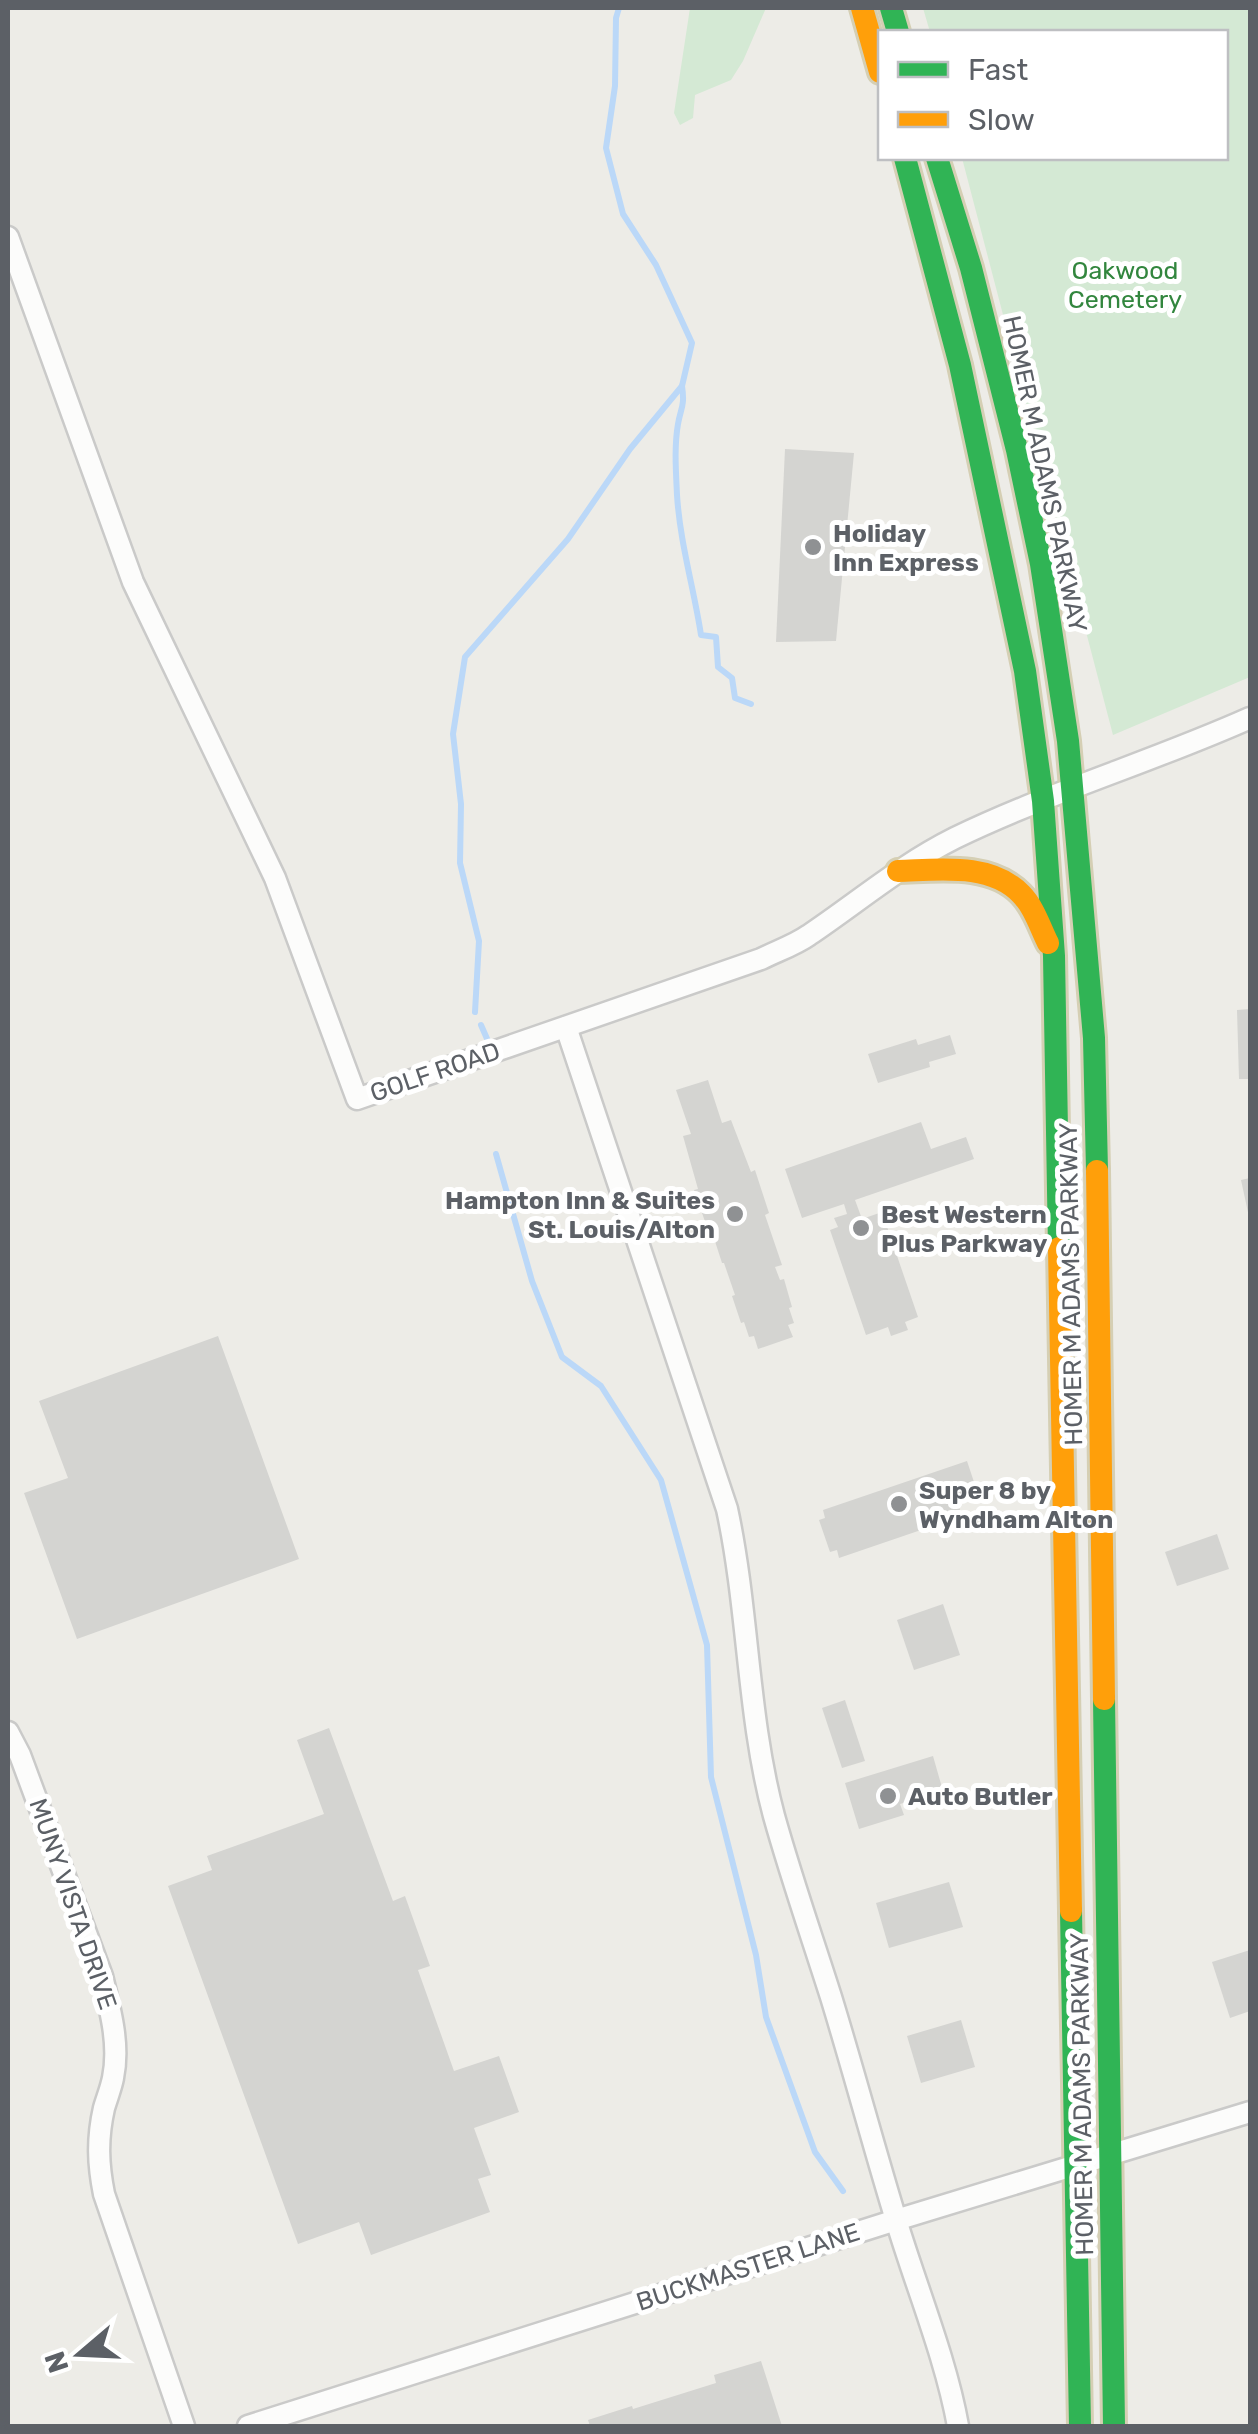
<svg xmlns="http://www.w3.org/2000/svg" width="1258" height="2434" font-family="Rubik,sans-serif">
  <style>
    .green { fill: #d4e9d4 }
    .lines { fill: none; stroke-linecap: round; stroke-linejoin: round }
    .stream { stroke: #bbd8f8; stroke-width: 6 }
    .building { fill: #d4d4d1 }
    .street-casing { stroke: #cacac9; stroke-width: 25 }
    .fast-casing { stroke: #d5cfb4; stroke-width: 28 }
    .slow-casing { stroke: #d5cfb4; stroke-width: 28 }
    .street { stroke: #fcfcfb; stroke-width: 20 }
    .fast { stroke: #30b455; stroke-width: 22 }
    .slow { stroke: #ff9f0a; stroke-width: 22 }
    .poi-dot { fill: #8f9193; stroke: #fff; stroke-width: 4 }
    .labels { text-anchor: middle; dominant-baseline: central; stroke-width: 10; stroke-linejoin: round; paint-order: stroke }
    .park-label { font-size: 25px; fill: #32863e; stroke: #fff }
    .street-label { font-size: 25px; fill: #5c6066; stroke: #fff }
    .poi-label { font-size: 25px; font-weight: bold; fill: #5c6066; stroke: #fff; text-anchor: start }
  </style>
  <rect width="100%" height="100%" fill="#edece7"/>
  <!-- green -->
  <g class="green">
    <polygon points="690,8 766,8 743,61 731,80 695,95 693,118 680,125 674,113"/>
    <polygon points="923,8 1250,8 1250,677 1113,735 962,158 1226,158 1226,32 930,32"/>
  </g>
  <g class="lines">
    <!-- stream -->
    <g class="stream">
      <path d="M682,386C685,406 681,407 678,424C674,447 676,472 677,495C680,543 694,589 701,635L716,637L718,667L732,678L735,698L751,704"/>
      <polyline points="475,1012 479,941 460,863 461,804 453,734 465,657 568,539 630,449 682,386 692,343 656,265 623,214 606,148 615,86 616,18 619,8"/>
      <polyline points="481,1025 488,1041"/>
      <polyline points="496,1154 532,1281 562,1357 601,1386 661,1480 707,1645 711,1777 756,1955 766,2017 815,2152 843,2191"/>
    </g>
  </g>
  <!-- building -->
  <g class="building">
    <polygon points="785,449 854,453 836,641 776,642"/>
    <polygon points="1250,1009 1250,1079 1239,1079 1237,1010"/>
    <polygon points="950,1035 956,1054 929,1062 930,1067 878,1083 868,1054 916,1039 918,1045"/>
    <polygon points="708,1080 722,1123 731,1120 751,1172 755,1170 769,1213 765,1215 782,1265 775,1267 780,1280 784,1279 792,1307 789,1308 794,1323 788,1325 793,1337 758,1349 754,1336 749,1337 744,1322 741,1323 732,1296 735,1295 724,1263 722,1263 712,1232 709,1233 694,1190 698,1189 683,1136 691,1134 676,1090"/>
    <polygon points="921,1122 931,1149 966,1137 974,1159 855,1200 862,1219 882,1212 918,1317 905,1322 908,1330 891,1336 888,1327 866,1335 830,1230 838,1227 834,1218 847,1214 844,1204 802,1218 785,1169"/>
    <polygon points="1250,1178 1250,1217 1249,1217 1241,1180"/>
    <polygon points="218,1336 299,1559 77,1639 24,1493 68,1478 39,1401"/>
    <polygon points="967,1461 977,1491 956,1498 962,1516 839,1558 837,1550 830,1552 819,1520 825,1518 823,1510"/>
    <polygon points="1217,1534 1229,1569 1177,1586 1165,1552"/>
    <polygon points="943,1604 960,1655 914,1670 897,1620"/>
    <polygon points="845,1700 865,1761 842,1768 822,1708"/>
    <polygon points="329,1728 393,1901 405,1896 430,1966 418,1970 454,2071 499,2056 519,2112 474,2128 491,2175 478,2179 490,2212 371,2255 359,2222 298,2244 168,1886 212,1870 207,1856 324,1814 297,1740"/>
    <polygon points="933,1756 943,1791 900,1804 904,1815 859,1829 845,1783"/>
    <polygon points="949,1882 963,1927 889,1948 876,1903"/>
    <polygon points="1250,1950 1250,2011 1230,2018 1212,1962"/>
    <polygon points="961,2020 975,2067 921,2083 907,2036"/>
    <polygon points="761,2361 782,2426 590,2426 588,2420 632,2406 633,2409 716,2383 714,2375"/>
  </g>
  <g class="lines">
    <defs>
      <g id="street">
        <path d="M8,237L133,582L275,878L357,1099L761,959C777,951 795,945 809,935C858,902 901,865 955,838C1050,792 1154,761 1250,718"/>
        <path d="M566,1027L727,1509C749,1611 747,1716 774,1816C791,1877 812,1937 831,1997C854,2072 874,2148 897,2223C917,2289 946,2359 958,2426"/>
        <path d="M8,1732L20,1755L102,1976C110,2009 120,2044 113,2078C111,2088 107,2098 104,2108C97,2139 98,2164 104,2194L184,2426"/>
        <polyline points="248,2426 896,2220 1250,2112"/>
      </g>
      <g id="fast">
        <polyline points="891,8 898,32"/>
        <polyline points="905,158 960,365 1025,671 1043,801 1054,956 1059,1248"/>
        <polyline points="937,158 971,268 1017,450 1041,564 1068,741 1094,1038 1097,1171"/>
        <polyline points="1104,1699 1114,2426"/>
        <polyline points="1071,1911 1080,2426"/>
      </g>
      <g id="slow">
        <polyline points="862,8 880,72"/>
        <path d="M898,871C938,870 990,862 1021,894C1034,907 1040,927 1048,943"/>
        <polyline points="1097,1171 1104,1699"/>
        <polyline points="1059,1248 1071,1911"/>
      </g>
    </defs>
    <!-- street casing -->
    <use href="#street" class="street-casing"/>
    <!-- fast casing -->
    <use href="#fast" class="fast-casing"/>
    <!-- slow casing -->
    <use href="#slow" class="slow-casing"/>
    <!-- street -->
    <use href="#street" class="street"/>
    <!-- fast -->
    <use href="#fast" class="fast"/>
    <!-- slow -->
    <use href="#slow" class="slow"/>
  </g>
  <!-- markers -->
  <g class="poi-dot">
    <circle cx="813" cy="547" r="10"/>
    <circle cx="735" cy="1214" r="10"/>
    <circle cx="861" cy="1228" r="10"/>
    <circle cx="899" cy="1504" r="10"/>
    <circle cx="888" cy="1796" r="10"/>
  </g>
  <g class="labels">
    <!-- park labels -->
    <g class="park-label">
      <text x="1125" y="270">Oakwood<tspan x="1125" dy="29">Cemetery</tspan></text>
    </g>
    <!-- street labels -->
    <g class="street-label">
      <text transform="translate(1045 474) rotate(78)">HOMER M ADAMS PARKWAY</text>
      <text transform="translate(435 1072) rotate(-19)">GOLF ROAD</text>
      <text transform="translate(1071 1284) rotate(-91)">HOMER M ADAMS PARKWAY</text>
      <text transform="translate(73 1904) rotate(71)">MUNY VISTA DRIVE</text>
      <text transform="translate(1082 2094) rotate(-91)">HOMER M ADAMS PARKWAY</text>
      <text transform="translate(748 2267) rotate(-18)">BUCKMASTER LANE</text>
    </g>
    <!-- poi labels -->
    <g class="poi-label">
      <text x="833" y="533">Holiday<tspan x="833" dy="29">Inn Express</tspan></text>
      <text x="715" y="1200" text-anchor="end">Hampton Inn &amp; Suites<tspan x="715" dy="29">St. Louis/Alton</tspan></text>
      <text x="881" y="1214">Best Western<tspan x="881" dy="29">Plus Parkway</tspan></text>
      <text x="919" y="1490">Super 8 by<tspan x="919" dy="29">Wyndham Alton</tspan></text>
      <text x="908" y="1796">Auto Butler</text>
    </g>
  </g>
  <!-- border -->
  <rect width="1258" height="2434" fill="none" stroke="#5c6066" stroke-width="20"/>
  <!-- legend -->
  <rect x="878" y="30" width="350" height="130" fill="#ffffff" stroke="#bebfc2" stroke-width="2.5"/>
  <rect x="898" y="62" width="50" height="15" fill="#30b455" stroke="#bebfc2" stroke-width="2.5"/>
  <text x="968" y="80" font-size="30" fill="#5c6066">Fast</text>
  <rect x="898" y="112" width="50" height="15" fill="#ff9f0a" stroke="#bebfc2" stroke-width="2.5"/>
  <text x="968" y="130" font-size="30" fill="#5c6066">Slow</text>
  <!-- north arrow -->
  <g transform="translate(80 2354) rotate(251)" stroke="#ffffff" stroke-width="8" paint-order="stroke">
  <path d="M0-8L18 38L0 25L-18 38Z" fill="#5c6066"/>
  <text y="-15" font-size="28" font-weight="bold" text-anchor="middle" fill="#5c6066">N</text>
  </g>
</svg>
